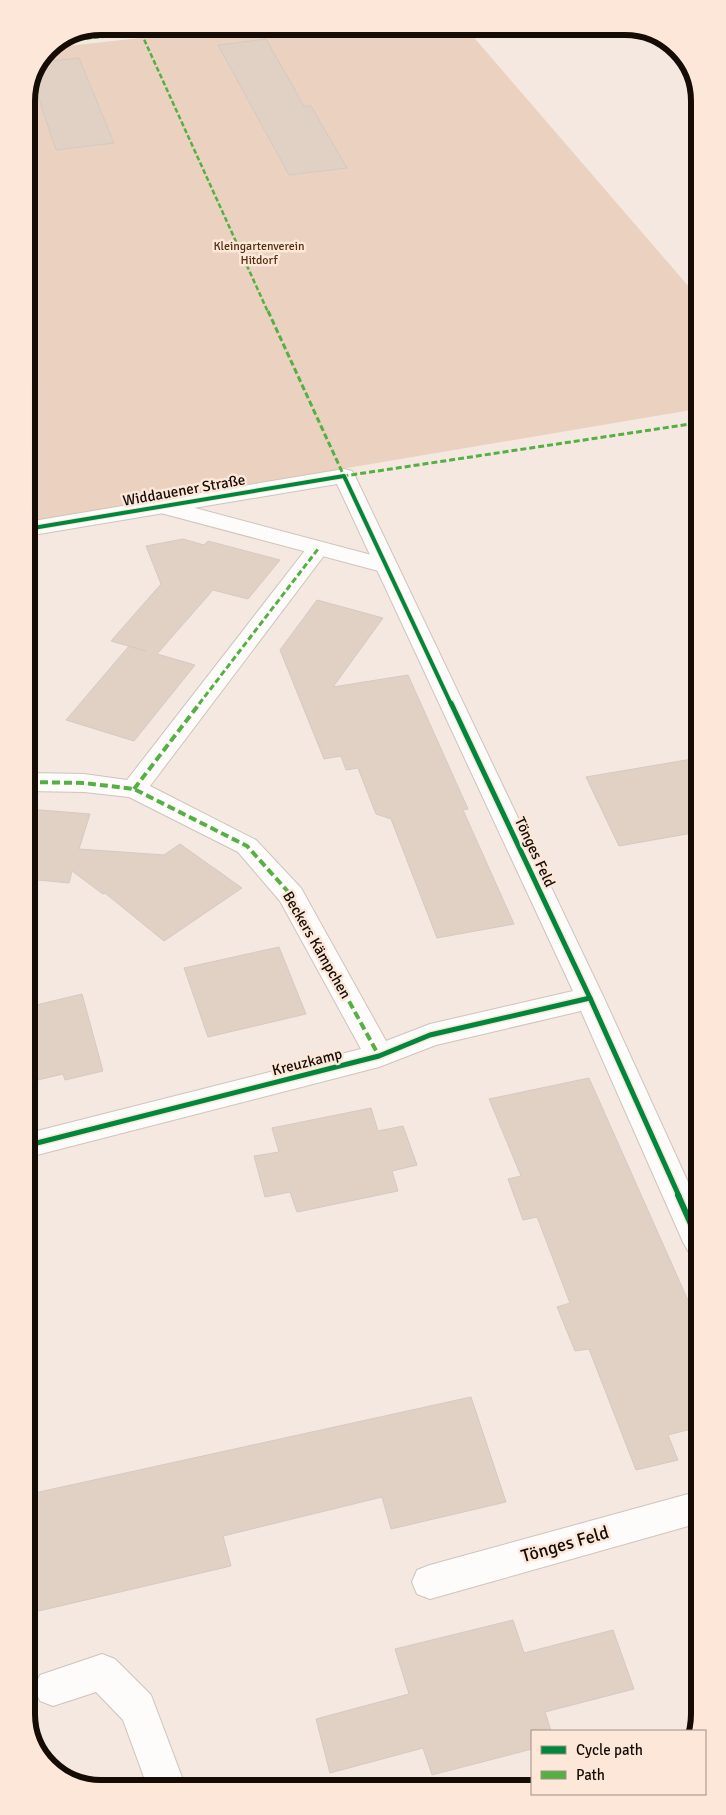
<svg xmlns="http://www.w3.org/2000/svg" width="726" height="1815" font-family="Signika,sans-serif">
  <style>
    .green { fill: #ebd1bf }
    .building { fill: #e1d1c5; stroke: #d4cac3 }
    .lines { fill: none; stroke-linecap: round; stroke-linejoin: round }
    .service-casing { stroke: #cec4bd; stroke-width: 2 }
    .minor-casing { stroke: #cec4bd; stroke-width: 2 }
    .service { fill: #fdfcfa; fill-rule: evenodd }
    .minor { fill: #fdfcfa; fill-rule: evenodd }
    .quiet-far2 { stroke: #55b044; stroke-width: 2.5; stroke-dasharray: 5 2.5; stroke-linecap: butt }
    .quiet-far1 { stroke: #55b044; stroke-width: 3; stroke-dasharray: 6 3; stroke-linecap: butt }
    .quiet { stroke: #55b044; stroke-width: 4; stroke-dasharray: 8 4; stroke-linecap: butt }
    .cycleway-far2-casing { stroke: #fce7d8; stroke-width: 6 }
    .cycleway-far1-casing { stroke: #fce7d8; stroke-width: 8 }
    .cycleway-casing { stroke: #fce7d8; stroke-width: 9 }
    .cycleway-far2 { stroke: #00873e; stroke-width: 4 }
    .cycleway-far1 { stroke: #00873e; stroke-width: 5 }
    .cycleway { stroke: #00873e; stroke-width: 6 }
    .labels { text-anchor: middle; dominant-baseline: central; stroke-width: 5; stroke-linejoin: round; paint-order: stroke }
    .far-park-label { font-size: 12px; fill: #523010; stroke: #fce7d8 }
    .street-label { font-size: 15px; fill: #150c06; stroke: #fce7d8 }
    .near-street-label { font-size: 18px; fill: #150c06; stroke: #fce7d8 }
    .rim { fill: none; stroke: #150c06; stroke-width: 6 }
  </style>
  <rect width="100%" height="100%" fill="#f4e8e0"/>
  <!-- green -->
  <polygon class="green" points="251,26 464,26 696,295 697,409 27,522 26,96 49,48"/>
  <!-- building -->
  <g class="building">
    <polygon points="266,39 304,106 311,106 347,168 289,175 218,45"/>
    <polygon points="79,58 114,143 56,150 33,81 42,62"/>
    <polygon points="183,539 204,545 208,541 280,560 248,599 213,590 157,654 195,665 134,741 66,720 129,646 146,651 111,641 161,584 146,546"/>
    <polygon points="317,600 383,618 333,687 408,675 468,809 463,810 514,924 437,938 391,819 376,814 358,768 346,770 341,756 324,759 280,650"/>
    <polygon points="698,758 698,832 619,846 586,777"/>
    <polygon points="28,809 90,814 79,849 164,855 180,844 242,888 164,941 105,893 103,894 72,871 69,883 28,879"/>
    <polygon points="279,947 306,1014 208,1037 184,968"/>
    <polygon points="82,994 103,1071 65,1080 63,1074 29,1082 28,1007"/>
    <polygon points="589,1078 699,1325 699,1427 668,1435 678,1460 636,1470 589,1349 575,1351 557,1307 570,1303 537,1217 523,1220 508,1179 521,1176 489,1099"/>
    <polygon points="371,1108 378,1131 403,1126 417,1165 392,1171 398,1191 297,1212 290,1192 265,1197 254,1156 279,1152 272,1128"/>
    <polygon points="471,1397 506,1502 391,1529 382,1497 223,1536 231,1566 30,1613 30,1494"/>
    <polygon points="513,1620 524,1653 613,1630 634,1689 545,1712 551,1731 532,1731 532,1749 432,1775 423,1748 330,1773 316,1719 409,1694 395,1649"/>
  </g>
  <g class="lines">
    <defs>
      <g id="service">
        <polygon points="165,500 394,561 398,566 394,571 386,573 157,512 154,507 157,502"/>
        <polygon points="102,1654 115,1659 151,1695 186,1788 148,1788 123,1720 96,1692 53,1706 40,1701 34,1688 40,1675"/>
      </g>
      <g id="minor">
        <polygon points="344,469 352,471 355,476 604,998 699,1206 699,1255 688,1251 683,1242 581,1011 436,1045 379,1067 29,1157 29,1133 361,1049 280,901 238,852 129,797 84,792 28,791 28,773 84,774 127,780 310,544 318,542 326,544 329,549 150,786 256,840 301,888 386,1041 430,1024 573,991 337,484 27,536 27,522"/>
        <polygon points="699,1491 699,1523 430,1599 417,1594 412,1582 417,1570 430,1565"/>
      </g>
    </defs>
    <!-- service casing -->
    <use href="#service" class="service-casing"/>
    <!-- minor casing -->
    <use href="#minor" class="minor-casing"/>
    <!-- service -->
    <use href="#service" class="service"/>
    <!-- minor -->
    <use href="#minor" class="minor"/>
    <!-- quiet-far2 -->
    <g class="quiet-far2">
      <polyline points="138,26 268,312"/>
      <polyline points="64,41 205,26"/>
    </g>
    <!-- quiet-far1 -->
    <g class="quiet-far1">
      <polyline points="268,311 344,476 697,423"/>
      <polyline points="199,704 318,549"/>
    </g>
    <!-- quiet -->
    <g class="quiet">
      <polyline points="28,782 84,783 134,789 247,846 291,895 379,1056"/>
      <polyline points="134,789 200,703"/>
    </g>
    <defs>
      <polyline id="cycleway-far2" points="27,529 344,476 451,704"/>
      <g id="cycleway-far1">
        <polyline points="451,703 590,998 679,1196"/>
        <polyline points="29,1145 379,1056 430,1035 590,998"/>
      </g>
      <polyline id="cycleway" points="678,1195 699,1242"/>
    </defs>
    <!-- cycleway-far2 casing -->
    <use href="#cycleway-far2" class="cycleway-far2-casing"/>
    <!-- cycleway-far1 casing -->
    <use href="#cycleway-far1" class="cycleway-far1-casing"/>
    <!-- cycleway casing -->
    <use href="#cycleway" class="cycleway-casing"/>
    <!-- cycleway-far2 -->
    <use href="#cycleway-far2" class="cycleway-far2"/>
    <!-- cycleway-far1 -->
    <use href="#cycleway-far1" class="cycleway-far1"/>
    <!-- cycleway -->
    <use href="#cycleway" class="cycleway"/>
  </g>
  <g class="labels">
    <!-- far-park labels -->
    <g class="far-park-label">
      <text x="259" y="246">Kleingartenverein<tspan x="259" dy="14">Hitdorf</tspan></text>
    </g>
    <!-- street labels -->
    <g class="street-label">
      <text transform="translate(184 490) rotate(-10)">Widdauener Straße</text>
      <text transform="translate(535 852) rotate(65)">Tönges Feld</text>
      <text transform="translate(317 945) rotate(60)">Beckers Kämpchen</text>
      <text transform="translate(307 1062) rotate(-14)">Kreuzkamp</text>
    </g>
    <!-- near-street labels -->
    <g class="near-street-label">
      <text transform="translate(565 1544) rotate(-16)">Tönges Feld</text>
    </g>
  </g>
  <!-- crop -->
  <path d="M0 0H726V1815H0ZM101 35H625A66 66 0 0 1 691 101V1714A66 66 0 0 1 625 1780H101A66 66 0 0 1 35 1714V101A66 66 0 0 1 101 35Z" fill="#fce7d8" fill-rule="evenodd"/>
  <path class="rim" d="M101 35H625A66 66 0 0 1 691 101V1714A66 66 0 0 1 625 1780H101A66 66 0 0 1 35 1714V101A66 66 0 0 1 101 35Z"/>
  <!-- legend -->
  <rect x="531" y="1730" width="175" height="65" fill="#fce7d8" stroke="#a08f84"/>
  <rect x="541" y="1746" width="25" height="8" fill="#00873e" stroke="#a08f84"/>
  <text x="576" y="1755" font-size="15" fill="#150c06">Cycle path</text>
  <rect x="541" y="1771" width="25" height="8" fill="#55b044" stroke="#a08f84"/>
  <text x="576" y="1780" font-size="15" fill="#150c06">Path</text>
</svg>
